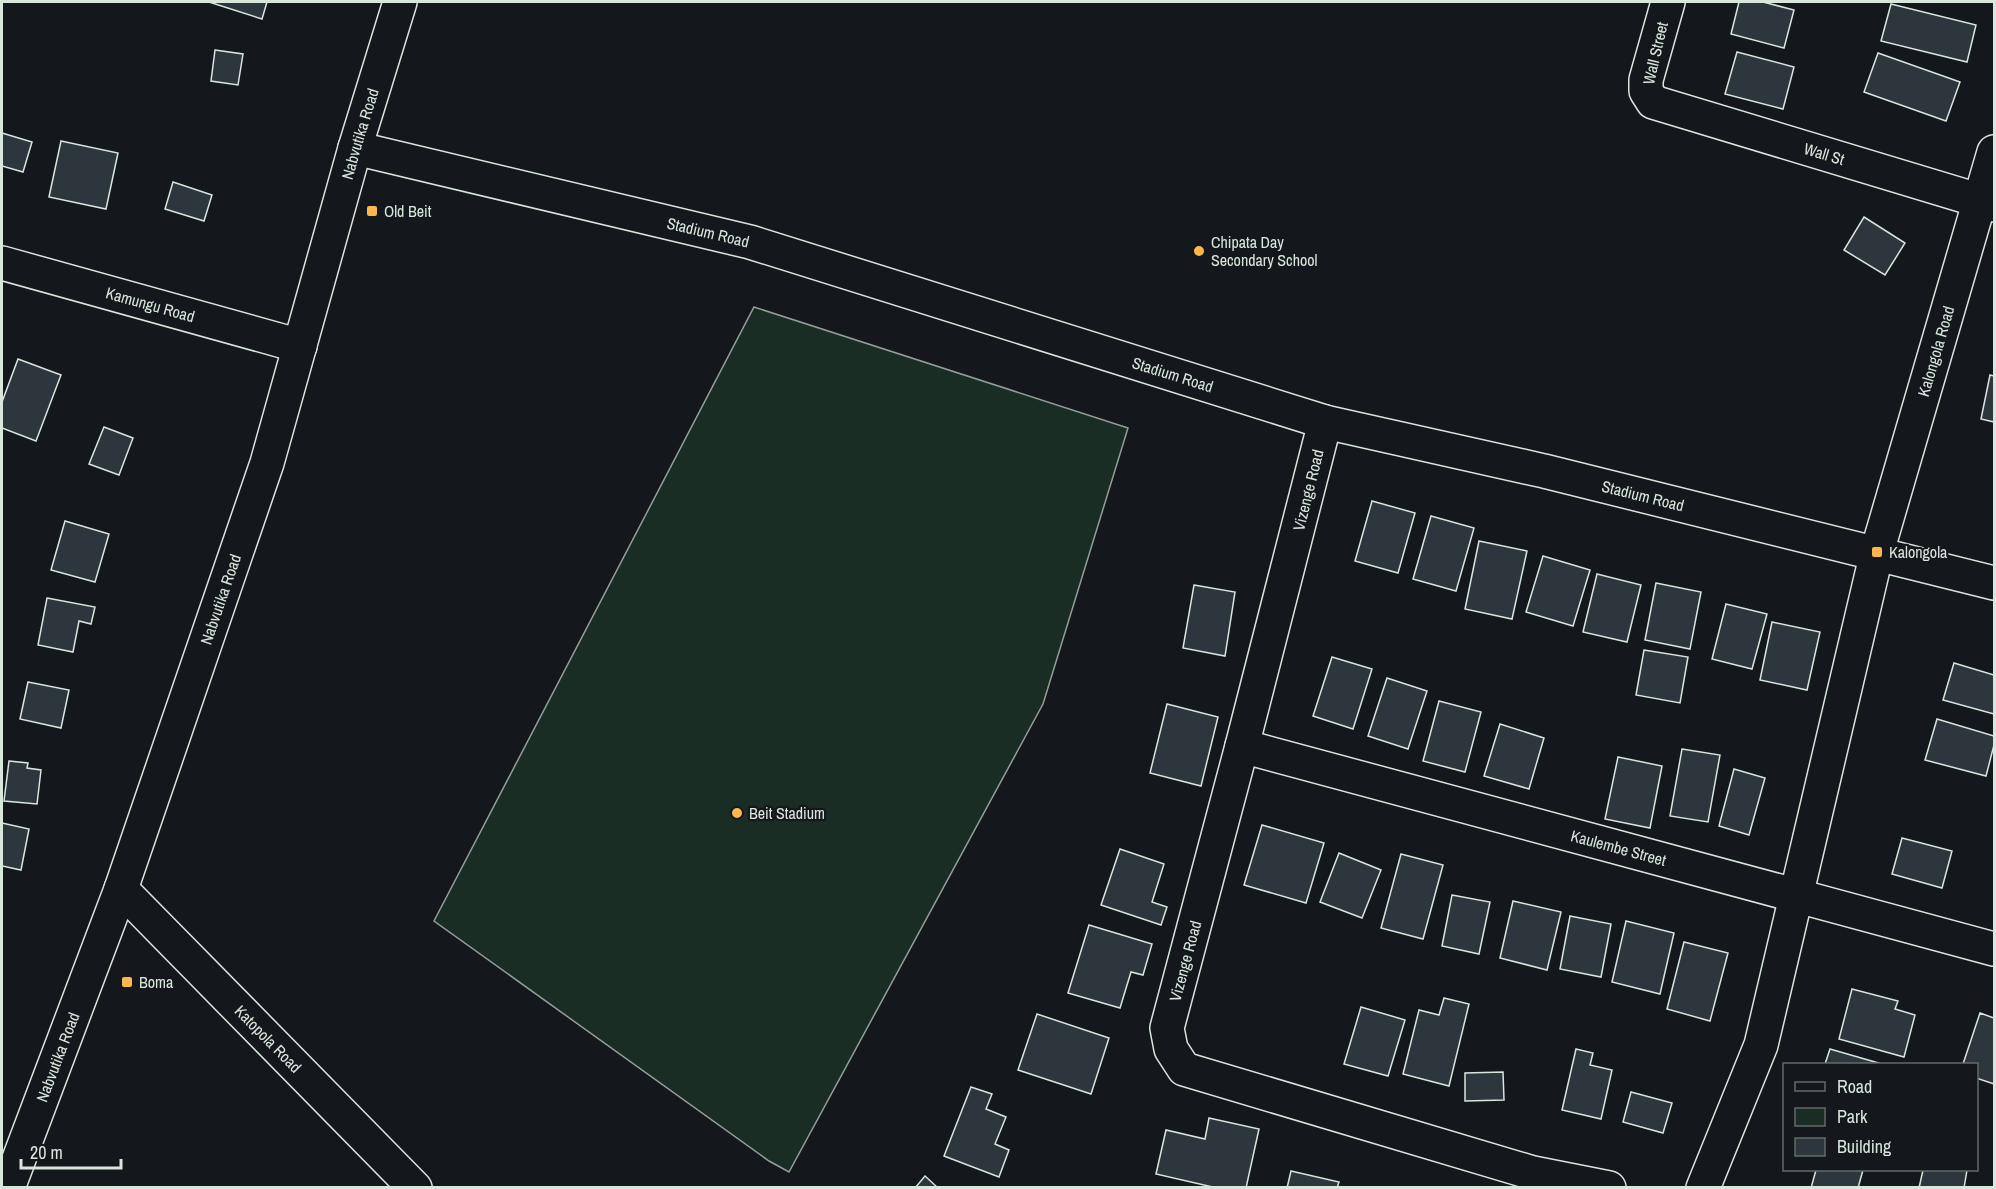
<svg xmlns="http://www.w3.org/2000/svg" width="1996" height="1189" font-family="'Archivo Narrow',sans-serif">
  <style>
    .green { fill: #1a2d24; stroke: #939e99; stroke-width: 1.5 }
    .building { fill: #2c363c; stroke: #d8e6dc; stroke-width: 1.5 }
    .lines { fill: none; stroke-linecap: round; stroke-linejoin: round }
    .minor-casing { stroke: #d8e6dc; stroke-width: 36 }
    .minor { stroke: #14181c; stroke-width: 33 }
    .poi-dot { fill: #ffb74d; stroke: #14181c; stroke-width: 2 }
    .labels { text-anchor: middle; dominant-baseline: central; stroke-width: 4.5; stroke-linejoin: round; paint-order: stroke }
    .street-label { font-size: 16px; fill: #d8e6dc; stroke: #14181c }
    .poi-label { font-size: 16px; fill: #d8e6dc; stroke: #14181c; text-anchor: start }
  </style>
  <rect width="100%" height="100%" fill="#14181c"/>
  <!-- green -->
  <polygon class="green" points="754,307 1128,428 1043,704 789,1172 769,1161 434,921"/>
  <!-- building -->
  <g class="building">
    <polygon points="209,2 267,2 262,19"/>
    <polygon points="1739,2 1763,2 1794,10 1784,48 1731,34"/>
    <polygon points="1891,4 1976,25 1967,62 1881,41"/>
    <polygon points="215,50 243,54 238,85 211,81"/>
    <polygon points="1737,52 1794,67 1783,109 1725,94"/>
    <polygon points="1878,53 1960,82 1946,121 1864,92"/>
    <polygon points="2,133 32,142 23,172 2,166"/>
    <polygon points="61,141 118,153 106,209 49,197"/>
    <polygon points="173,182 212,195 204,221 165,209"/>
    <polygon points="1864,217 1905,243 1885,275 1844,250"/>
    <polygon points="18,359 61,375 36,441 2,428 2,402"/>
    <polygon points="1990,375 1994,376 1994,422 1981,419"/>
    <polygon points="104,427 133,438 119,475 89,464"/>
    <polygon points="1372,501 1415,513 1398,573 1355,561"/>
    <polygon points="1431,516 1474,528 1456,591 1413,579"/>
    <polygon points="65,521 109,534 95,582 51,570"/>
    <polygon points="1479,541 1527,551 1512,619 1465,609"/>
    <polygon points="1543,556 1590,570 1573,626 1526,612"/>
    <polygon points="1597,574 1641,585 1627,642 1583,632"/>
    <polygon points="1656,583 1701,592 1690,649 1645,640"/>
    <polygon points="1194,585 1235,592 1225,656 1183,648"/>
    <polygon points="47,598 95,607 91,624 79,621 73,652 38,645"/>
    <polygon points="1726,604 1767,614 1752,669 1712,659"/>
    <polygon points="1772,622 1820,632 1807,690 1760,680"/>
    <polygon points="1644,650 1688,657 1680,703 1636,695"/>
    <polygon points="1332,657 1372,669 1353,729 1313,716"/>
    <polygon points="1954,663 1994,675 1994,714 1943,700"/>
    <polygon points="1387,678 1427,691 1408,749 1368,736"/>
    <polygon points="28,682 69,690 61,728 20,719"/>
    <polygon points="1439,701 1481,712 1465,772 1423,761"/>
    <polygon points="1167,704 1218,717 1201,786 1150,773"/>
    <polygon points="1937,719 1994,736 1994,745 1986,776 1925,760"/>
    <polygon points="1500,724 1544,738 1529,789 1484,776"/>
    <polygon points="1682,749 1720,755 1708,822 1670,816"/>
    <polygon points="1618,757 1662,766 1650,828 1605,819"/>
    <polygon points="9,761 28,763 27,768 41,770 37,804 4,801"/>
    <polygon points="1734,769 1765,778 1749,835 1719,826"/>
    <polygon points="2,823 29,829 21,870 2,866"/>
    <polygon points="1262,825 1324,843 1306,903 1244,885"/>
    <polygon points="1902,838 1952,851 1942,888 1892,874"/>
    <polygon points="1120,849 1164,864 1152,902 1167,907 1161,925 1101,905"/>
    <polygon points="1339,853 1381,870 1362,918 1320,902"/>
    <polygon points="1401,854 1443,865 1423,939 1381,928"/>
    <polygon points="1452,895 1490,902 1479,954 1442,946"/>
    <polygon points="1513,901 1561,912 1547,970 1500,958"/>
    <polygon points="1570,916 1611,924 1601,977 1560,969"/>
    <polygon points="1626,921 1674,933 1660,994 1612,982"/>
    <polygon points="1089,925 1152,944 1143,975 1131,972 1120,1008 1068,993"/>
    <polygon points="1684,942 1728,953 1710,1021 1667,1009"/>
    <polygon points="1852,989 1898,1001 1895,1009 1915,1015 1904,1057 1839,1039"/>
    <polygon points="1444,998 1469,1004 1449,1086 1403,1074 1419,1010 1439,1015"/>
    <polygon points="1361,1007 1405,1020 1388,1076 1344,1064"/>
    <polygon points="1980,1013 1994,1018 1994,1084 1976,1078 1976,1064 1963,1064"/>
    <polygon points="1037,1014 1109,1038 1091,1094 1018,1070"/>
    <polygon points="1576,1049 1593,1053 1590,1065 1612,1070 1601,1119 1562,1110"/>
    <polygon points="1830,1049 1882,1064 1825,1064"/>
    <polygon points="1503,1072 1504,1100 1465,1101 1465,1073"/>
    <polygon points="971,1087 992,1094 986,1109 1006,1117 995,1144 1009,1150 999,1177 944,1156"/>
    <polygon points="1631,1092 1672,1103 1663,1133 1623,1122"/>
    <polygon points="1209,1118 1259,1129 1246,1188 1217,1188 1156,1174 1166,1130 1205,1139"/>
    <polygon points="1816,1170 1863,1170 1858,1188 1811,1188"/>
    <polygon points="1923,1170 1967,1170 1964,1188 1919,1188"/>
    <polygon points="1291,1171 1339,1182 1337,1188 1287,1188"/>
    <polygon points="925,1176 938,1188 915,1188"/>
  </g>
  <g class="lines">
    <defs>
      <g id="minor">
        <path id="s1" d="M1668,2L1646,80V91L1653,102L1994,205"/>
        <path id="s2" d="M355,148L750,242L1325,422L1544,471L1994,583"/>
        <path id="s3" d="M2,263L300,346"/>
        <polyline points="1325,422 1242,746 1167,1028 1171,1049 1184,1069 1533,1173 1609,1188"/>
        <path id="s4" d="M1242,746L1994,949"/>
        <path id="s5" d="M121,889L415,1188"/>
        <path id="s6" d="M8,1188L121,889L267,463L355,148L400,2"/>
        <path id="s7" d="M1703,1188L1761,1045L1877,552L1994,152"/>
      </g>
    </defs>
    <!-- minor casing -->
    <use href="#minor" class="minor-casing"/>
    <!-- minor -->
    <use href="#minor" class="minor"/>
  </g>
  <!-- markers -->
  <g class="poi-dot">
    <rect x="366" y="205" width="12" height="12" rx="3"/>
    <circle cx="1199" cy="251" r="6"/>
    <rect x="1871" y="546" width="12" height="12" rx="3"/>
    <circle cx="737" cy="813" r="6"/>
    <rect x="121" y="976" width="12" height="12" rx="3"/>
  </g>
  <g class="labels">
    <!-- street labels -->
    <g class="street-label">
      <text transform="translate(1655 53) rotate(-77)">Wall Street</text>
      <text stroke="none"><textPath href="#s6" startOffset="1112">Nabvutika Road</textPath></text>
      <text stroke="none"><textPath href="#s1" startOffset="284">Wall St</textPath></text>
      <text stroke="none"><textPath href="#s2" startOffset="363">Stadium Road</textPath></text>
      <text stroke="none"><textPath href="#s3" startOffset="154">Kamungu Road</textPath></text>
      <text stroke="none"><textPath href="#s7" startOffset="870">Kalongola Road</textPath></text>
      <text stroke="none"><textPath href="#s2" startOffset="849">Stadium Road</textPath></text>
      <text transform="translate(1308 490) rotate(-76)">Vizenge Road</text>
      <text stroke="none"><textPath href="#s2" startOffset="1335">Stadium Road</textPath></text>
      <text stroke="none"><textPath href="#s6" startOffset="626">Nabvutika Road</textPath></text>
      <text stroke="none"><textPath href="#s4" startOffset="390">Kaulembe Street</textPath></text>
      <text transform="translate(1185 961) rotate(-75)">Vizenge Road</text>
      <text stroke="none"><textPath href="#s5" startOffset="210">Katopola Road</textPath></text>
      <text stroke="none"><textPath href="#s6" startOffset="140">Nabvutika Road</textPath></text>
    </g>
    <!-- poi labels -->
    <g class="poi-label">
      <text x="384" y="211">Old Beit</text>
      <text x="1211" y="242">Chipata Day<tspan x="1211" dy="18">Secondary School</tspan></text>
      <text x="1889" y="552">Kalongola</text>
      <text x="749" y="813">Beit Stadium</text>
      <text x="139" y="982">Boma</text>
    </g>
  </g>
  <!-- border -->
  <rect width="1996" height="1189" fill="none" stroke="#d8e6dc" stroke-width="6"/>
  <!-- legend -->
  <rect x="1783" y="1063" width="195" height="108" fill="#14181c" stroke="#626a69" stroke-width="1.5"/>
  <rect x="1795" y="1082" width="30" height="9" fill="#14181c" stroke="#626a69" stroke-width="1.5"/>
  <text x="1837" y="1093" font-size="18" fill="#d8e6dc">Road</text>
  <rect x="1795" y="1108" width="30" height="18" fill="#1a2d24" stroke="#626a69" stroke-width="1.5"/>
  <text x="1837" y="1123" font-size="18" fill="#d8e6dc">Park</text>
  <rect x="1795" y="1138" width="30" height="18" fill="#2c363c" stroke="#626a69" stroke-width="1.5"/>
  <text x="1837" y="1153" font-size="18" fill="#d8e6dc">Building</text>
  <!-- scale -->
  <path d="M21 1159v9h100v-9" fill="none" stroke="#d8e6dc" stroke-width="3"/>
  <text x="30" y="1159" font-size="18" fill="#d8e6dc" stroke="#14181c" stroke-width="4.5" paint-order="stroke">20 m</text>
</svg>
